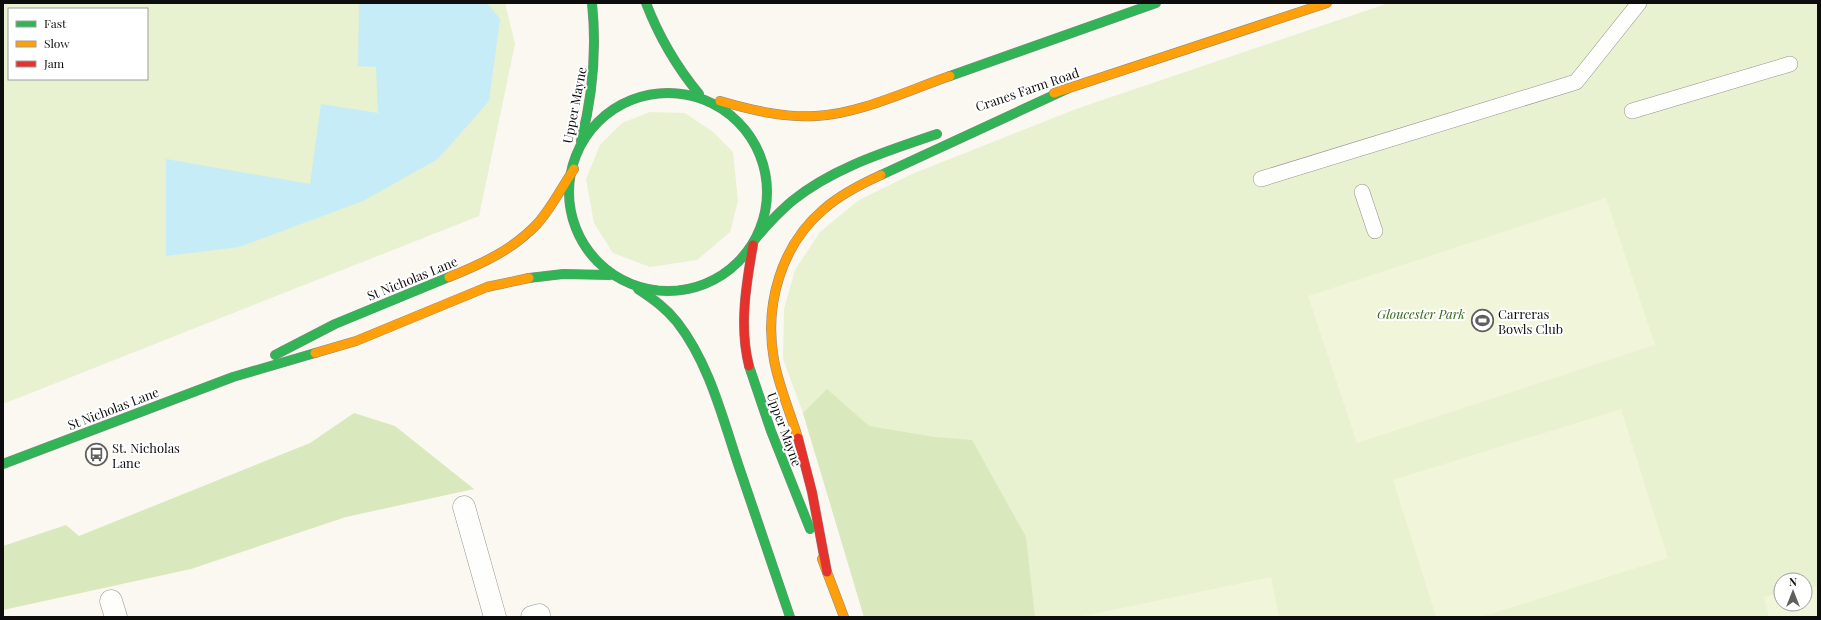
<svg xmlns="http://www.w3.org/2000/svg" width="1821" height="620" font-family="'Playfair Display',serif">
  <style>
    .green { fill: #e8f1d0; fill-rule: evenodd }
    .forest { fill: #d9e9bd }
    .pitch { fill: #f1f5da }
    .water { fill: #c6ecf7 }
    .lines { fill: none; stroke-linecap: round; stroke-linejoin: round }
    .lane-casing { stroke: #949390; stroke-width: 16 }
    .street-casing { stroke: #949390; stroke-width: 23 }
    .fast-casing { stroke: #8b8986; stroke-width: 10 }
    .slow-casing { stroke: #8b8986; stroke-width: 10 }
    .jam-casing { stroke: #8b8986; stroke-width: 10 }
    .lane { stroke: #fefefd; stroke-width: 15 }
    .street { stroke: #fefefd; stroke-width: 22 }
    .fast { stroke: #30b455; stroke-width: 9 }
    .slow { stroke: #ff9f0a; stroke-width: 9 }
    .jam { stroke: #e5322d; stroke-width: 9 }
    .labels { text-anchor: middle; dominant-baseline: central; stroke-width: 4; stroke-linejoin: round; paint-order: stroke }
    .street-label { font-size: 13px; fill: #0d0d0d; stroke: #fff }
    .park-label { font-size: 13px; font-style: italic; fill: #34681a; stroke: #fff }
    .poi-label { font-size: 13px; fill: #0d0d0d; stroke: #fff; text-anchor: start }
  </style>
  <rect width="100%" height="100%" fill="#fbf8f1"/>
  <!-- green -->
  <g class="green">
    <path d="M3,3H505L515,44L479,216L3,404ZM9,9H147V79H9Z"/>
    <path d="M1389,3H1818V617H864L803,413L783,359L784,309L795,270L820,232L859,200L912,174L1076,109ZM1781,580H1805V604H1781Z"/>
    <polygon points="650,112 685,113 713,132 733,152 738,201 730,232 697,260 650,267 613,253 594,223 586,179 600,145 622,123"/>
  </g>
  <!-- forest -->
  <g class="forest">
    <polygon points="827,389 869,426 935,437 972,440 1026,537 1035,617 864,617 803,413"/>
    <polygon points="354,413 395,426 474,489 346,517 191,569 3,610 3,546 66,525 79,536 310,443"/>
  </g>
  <!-- pitch -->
  <g class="pitch">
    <polygon points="1606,198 1655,345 1357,443 1308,296"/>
    <polygon points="1621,409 1668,558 1481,617 1436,617 1393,480"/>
    <polygon points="1271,577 1279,617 1078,617"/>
    <polygon points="1818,586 1818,617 1769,617 1764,597 1781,593 1781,604 1805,604 1805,589"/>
  </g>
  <!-- water -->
  <polygon class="water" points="359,3 487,3 500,19 489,101 438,159 363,201 239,247 166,256 166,159 310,184 321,104 378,113 376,67 358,66"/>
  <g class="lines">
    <defs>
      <g id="lane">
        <polyline points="1632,111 1790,64"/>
        <polyline points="1261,179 1576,82 1639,3"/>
        <polyline points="1362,192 1375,231"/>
      </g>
      <g id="street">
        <polyline points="464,507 495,617"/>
        <polyline points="111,601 116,617"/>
        <polyline points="532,617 539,615"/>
      </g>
      <g id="fast">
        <path d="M646,3C659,37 676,66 699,94"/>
        <polyline points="950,76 1156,3"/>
        <circle cx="668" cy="192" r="99"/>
        <path d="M581,141C593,95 597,51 592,3"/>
        <polyline points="881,175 1067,89"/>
        <path d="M756,238C767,225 779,212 792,201C834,167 888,151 937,134"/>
        <polyline points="529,278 563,274 610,275"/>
        <path d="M638,289C653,299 666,308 677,322C709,363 722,416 738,464C755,515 773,566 790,617"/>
        <polyline points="275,355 335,324 449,277"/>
        <polyline points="749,366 771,431 810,529"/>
        <polyline points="3,464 233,377 315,353"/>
      </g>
      <g id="slow">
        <polyline points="1054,93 1327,3"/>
        <path d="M720,101C751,110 784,118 816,116C859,114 909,90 950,76"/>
        <path d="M449,277C482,264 514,249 538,223C552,207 562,187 574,169"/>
        <polyline points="315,353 356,341 487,287 529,278"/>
        <path d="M798,438C790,412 779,387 774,360C764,305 781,245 824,209C841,194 861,184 881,175"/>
        <polyline points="822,559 844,617"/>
      </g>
      <g id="jam">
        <path d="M749,366C739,327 746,285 753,245"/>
        <polyline points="798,438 812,492 827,572"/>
      </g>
    </defs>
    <!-- lane casing -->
    <use href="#lane" class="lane-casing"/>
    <!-- street casing -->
    <use href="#street" class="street-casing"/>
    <!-- fast casing -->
    <use href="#fast" class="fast-casing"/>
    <!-- slow casing -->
    <use href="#slow" class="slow-casing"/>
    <!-- jam casing -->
    <use href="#jam" class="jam-casing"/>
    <!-- lane -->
    <use href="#lane" class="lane"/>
    <!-- street -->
    <use href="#street" class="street"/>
    <!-- fast -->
    <use href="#fast" class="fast"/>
    <!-- slow -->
    <use href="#slow" class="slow"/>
    <!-- jam -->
    <use href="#jam" class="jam"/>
  </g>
  <!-- icons -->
  <defs>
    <symbol id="stadium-ring" viewBox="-11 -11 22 22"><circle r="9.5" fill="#fff" stroke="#605f5d" stroke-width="1.5"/><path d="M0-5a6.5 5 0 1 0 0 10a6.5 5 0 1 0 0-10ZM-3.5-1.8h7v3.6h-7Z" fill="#605f5d"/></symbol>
    <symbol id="bus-ring" viewBox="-11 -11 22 22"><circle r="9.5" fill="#fff" stroke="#605f5d" stroke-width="1.5"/><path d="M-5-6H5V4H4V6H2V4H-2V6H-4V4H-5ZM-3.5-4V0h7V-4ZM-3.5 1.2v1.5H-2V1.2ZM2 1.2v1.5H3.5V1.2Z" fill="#605f5d"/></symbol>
  </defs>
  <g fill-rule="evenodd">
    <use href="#stadium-ring" x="1470" y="308" width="25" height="25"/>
    <use href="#bus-ring" x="84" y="442" width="25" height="25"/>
  </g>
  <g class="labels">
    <!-- street labels -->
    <g class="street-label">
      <text transform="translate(1027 89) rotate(-19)">Cranes Farm Road</text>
      <text transform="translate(574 105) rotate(-79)">Upper Mayne</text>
      <text transform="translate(412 278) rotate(-22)">St Nicholas Lane</text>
      <text transform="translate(113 408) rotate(-21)">St Nicholas Lane</text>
      <text transform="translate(785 429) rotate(70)">Upper Mayne</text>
    </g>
    <!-- park labels -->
    <g class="park-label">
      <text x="1421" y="313">Gloucester Park</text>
    </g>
    <!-- poi labels -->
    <g class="poi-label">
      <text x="1498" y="313">Carreras<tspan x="1498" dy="15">Bowls Club</tspan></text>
      <text x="112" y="447">St. Nicholas<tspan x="112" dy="15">Lane</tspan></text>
    </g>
  </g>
  <!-- border -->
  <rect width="1821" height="620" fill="none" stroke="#0d0d0d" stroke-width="8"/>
  <!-- legend -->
  <rect x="8" y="8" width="140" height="72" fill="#ffffff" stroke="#9e9e9e"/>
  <rect x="16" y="21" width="20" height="6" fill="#30b455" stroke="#9e9e9e"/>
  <text x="44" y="28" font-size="12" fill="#0d0d0d">Fast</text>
  <rect x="16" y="41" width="20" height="6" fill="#ff9f0a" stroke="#9e9e9e"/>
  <text x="44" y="48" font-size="12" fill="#0d0d0d">Slow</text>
  <rect x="16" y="61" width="20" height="6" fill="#e5322d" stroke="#9e9e9e"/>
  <text x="44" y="68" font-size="12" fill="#0d0d0d">Jam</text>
  <!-- north arrow -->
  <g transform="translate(1793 592)"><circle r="19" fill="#ffffff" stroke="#9e9e9e"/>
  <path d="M0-3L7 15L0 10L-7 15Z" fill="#605f5d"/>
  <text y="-6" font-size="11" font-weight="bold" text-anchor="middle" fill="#0d0d0d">N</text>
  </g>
</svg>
